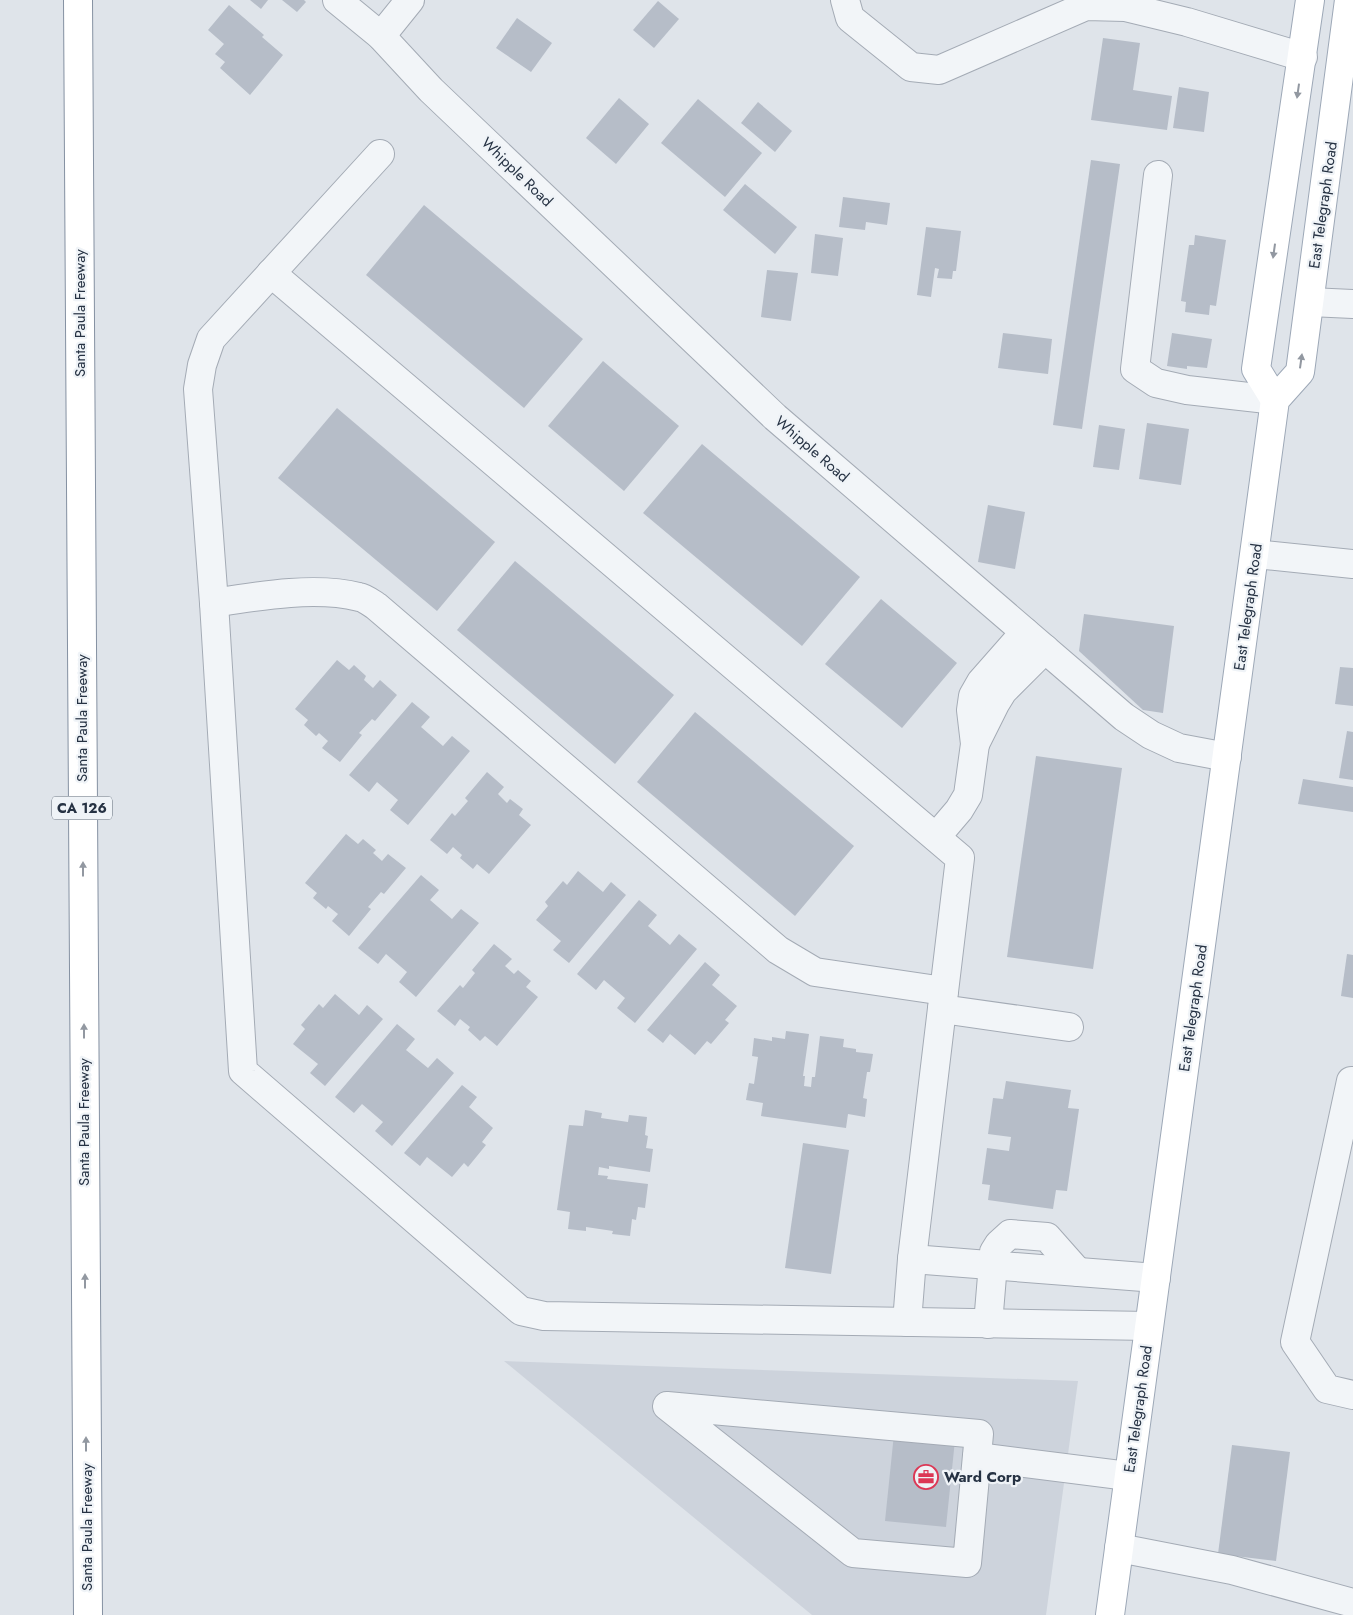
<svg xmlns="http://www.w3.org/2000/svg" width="1353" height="1615" font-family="Jost,sans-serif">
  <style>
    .built { fill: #cdd3dc }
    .building { fill: #b6bdc8 }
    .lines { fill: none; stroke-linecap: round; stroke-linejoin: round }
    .minor-casing { stroke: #a4abb5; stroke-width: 30 }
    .major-casing { stroke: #9da8b7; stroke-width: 30 }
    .highway-casing { stroke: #8591a2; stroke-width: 30 }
    .minor { stroke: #f2f5f8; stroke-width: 28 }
    .major { stroke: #fff; stroke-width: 28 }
    .highway { stroke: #fff; stroke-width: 28 }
    .oneway { fill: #9298a1 }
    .labels { text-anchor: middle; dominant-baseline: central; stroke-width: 4.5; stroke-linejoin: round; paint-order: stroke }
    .shield { fill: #eff3f7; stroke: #626c79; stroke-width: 1 }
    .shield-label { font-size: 14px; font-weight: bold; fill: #263243 }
    .street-label { font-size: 15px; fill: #263243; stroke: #eff3f7 }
    .poi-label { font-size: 15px; font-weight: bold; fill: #263243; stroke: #eff3f7; text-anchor: start }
  </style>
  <rect width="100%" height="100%" fill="#dfe4ea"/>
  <!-- built -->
  <polygon class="built" points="504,1361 1078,1381 1046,1615 812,1615"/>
  <!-- building -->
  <g class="building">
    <polygon points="250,0 268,0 261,9"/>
    <polygon points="282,0 304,0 306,2 297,12"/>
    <polygon points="658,1 679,19 654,48 633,30"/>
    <polygon points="229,5 264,35 262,37 283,55 250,95 220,68 225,62 215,54 224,44 208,30"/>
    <polygon points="517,18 552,43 531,72 496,48"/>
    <polygon points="1103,38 1140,43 1133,90 1172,96 1167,130 1091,120"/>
    <polygon points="1179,87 1209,92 1204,132 1173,128"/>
    <polygon points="619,98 649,124 616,164 586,138"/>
    <polygon points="698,99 762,153 725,197 661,143"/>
    <polygon points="758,102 792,131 775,152 741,123"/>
    <polygon points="1091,160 1120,164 1082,429 1053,425"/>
    <polygon points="745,184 797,227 775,254 723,210"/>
    <polygon points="843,197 890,203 887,225 866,222 865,230 839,227"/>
    <polygon points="424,205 583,339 524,408 366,275"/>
    <polygon points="926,227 961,231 956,271 953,271 952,279 937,278 939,269 935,268 931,297 917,295"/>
    <polygon points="815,234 843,238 838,276 811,273"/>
    <polygon points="1195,235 1226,240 1216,306 1210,305 1209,315 1185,312 1186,302 1181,301 1189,245 1194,245"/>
    <polygon points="767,270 798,273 791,321 761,317"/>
    <polygon points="1003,333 1052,339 1048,374 998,368"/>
    <polygon points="1172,333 1212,339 1207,368 1187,366 1187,369 1167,366"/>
    <polygon points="603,361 679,426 624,491 548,426"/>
    <polygon points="337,408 495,542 437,611 278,478"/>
    <polygon points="1147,423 1189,429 1181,485 1139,479"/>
    <polygon points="1099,425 1125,429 1119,470 1093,467"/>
    <polygon points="702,444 860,577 802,646 643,513"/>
    <polygon points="988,505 1025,512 1015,569 978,562"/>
    <polygon points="515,561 674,695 615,764 457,630"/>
    <polygon points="881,599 957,663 902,728 825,664"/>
    <polygon points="1084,614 1174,626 1163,713 1143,710 1079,651"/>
    <polygon points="337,660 349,670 354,665 366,676 364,680 373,688 380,680 397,695 375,721 372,719 359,733 362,735 340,762 322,748 328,741 319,733 316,736 304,725 308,720 295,709"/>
    <polygon points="1340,667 1353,668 1353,706 1335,704"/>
    <polygon points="412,702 430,717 421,727 443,746 452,736 470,751 408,825 390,810 398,800 377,782 369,792 349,775"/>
    <polygon points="695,712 854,846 795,916 637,782"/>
    <polygon points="1347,731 1353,732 1353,780 1339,778"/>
    <polygon points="1036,756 1122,768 1093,969 1007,957"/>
    <polygon points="487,772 504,787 498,794 507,803 510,799 523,809 519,815 531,825 489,874 477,864 473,869 460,858 462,855 453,847 447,854 430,840 452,813 455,816 468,801 465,798"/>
    <polygon points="1303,779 1353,787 1353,812 1298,804"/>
    <polygon points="346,834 358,844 363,839 376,850 373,853 382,861 388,854 406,868 384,894 381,892 368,907 371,909 349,936 332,921 338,914 328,906 326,909 313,898 317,893 305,883"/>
    <polygon points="578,871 603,892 611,882 626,895 569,963 553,950 561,941 536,920 548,906 545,902 563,881 567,885"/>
    <polygon points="421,875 439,890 430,900 452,919 461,909 479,923 416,997 399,982 407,972 386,954 378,964 358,948"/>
    <polygon points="639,900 657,915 648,926 670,945 679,934 697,949 635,1023 617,1008 625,998 604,980 596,990 577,974"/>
    <polygon points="494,944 512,959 505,966 514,974 518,970 531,981 526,987 538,997 497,1046 485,1036 480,1041 468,1030 470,1027 460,1019 455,1026 437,1011 460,985 463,988 475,973 472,970"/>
    <polygon points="1347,954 1353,955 1353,998 1341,996"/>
    <polygon points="705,962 720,975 712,985 737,1006 725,1020 729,1023 711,1044 707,1041 695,1055 670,1034 663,1043 647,1030"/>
    <polygon points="335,994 359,1015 367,1005 383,1019 325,1086 310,1073 318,1064 293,1044 305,1029 301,1025 319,1004 323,1008"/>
    <polygon points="397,1024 415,1039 406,1050 428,1068 437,1058 454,1073 392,1146 375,1131 383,1122 362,1104 354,1113 335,1097"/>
    <polygon points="786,1031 809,1034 803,1076 805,1076 804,1086 811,1087 812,1077 815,1077 820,1036 844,1039 843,1047 856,1049 856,1052 873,1054 870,1072 867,1072 863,1098 867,1099 865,1117 848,1114 846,1128 761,1116 763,1103 746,1100 749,1083 754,1084 758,1057 752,1056 754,1038 772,1041 772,1037 785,1039"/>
    <polygon points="1006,1081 1071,1090 1068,1108 1079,1109 1067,1191 1056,1190 1053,1209 988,1200 990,1185 982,1184 987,1148 1009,1151 1011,1137 988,1134 993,1098 1003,1099"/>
    <polygon points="462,1085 477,1097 469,1107 493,1128 482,1142 486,1145 468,1167 464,1163 452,1177 427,1157 420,1166 404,1153"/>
    <polygon points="585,1110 602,1113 601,1118 628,1122 629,1115 647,1117 645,1135 648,1136 646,1148 653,1149 650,1172 609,1166 609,1169 599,1167 598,1175 608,1176 607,1179 648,1184 645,1208 638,1207 636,1220 632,1219 630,1236 612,1234 613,1231 586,1227 586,1231 568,1229 570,1212 557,1210 569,1125 583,1126"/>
    <polygon points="803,1143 849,1150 831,1274 785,1268"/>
    <polygon points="894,1434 955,1440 946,1527 885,1521"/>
    <polygon points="1232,1445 1290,1452 1276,1561 1218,1554"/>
  </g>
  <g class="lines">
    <defs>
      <g id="minor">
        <polyline points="337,0 381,36 431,90 775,417 1124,717 1151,735 1179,748 1227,757"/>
        <polyline points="845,0 850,18 911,67 939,70 1086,6 1125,7 1187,22 1303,57"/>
        <polyline points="381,36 410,0"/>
        <polyline points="380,154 211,339 202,365 198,389 214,603 243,1071 521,1311 544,1316 1149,1326"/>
        <polyline points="1158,175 1135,369 1156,383 1187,390 1275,400"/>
        <polyline points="271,273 960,858 912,1259 907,1322"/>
        <polyline points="1310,302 1353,304"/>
        <polyline points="1255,554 1353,564"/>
        <path d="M214,603C258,596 315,586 359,597C365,598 371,603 376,606L778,950L815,972L944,991"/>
        <polyline points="975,744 995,704 1003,691 1045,649"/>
        <polyline points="936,837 959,810 968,795 975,744 971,710 973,696 981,682 1025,632"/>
        <polyline points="942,1009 1069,1027"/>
        <polyline points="1353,1082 1351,1081 1295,1342 1327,1389 1353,1395"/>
        <polyline points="912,1259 1156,1278"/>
        <polyline points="988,1324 994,1252 999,1244 1010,1234 1047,1237 1078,1272"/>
        <polygon points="667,1406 979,1434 967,1563 853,1553"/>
        <polyline points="977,1457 1128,1476"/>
        <polyline points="1119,1548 1232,1570 1353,1603"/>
      </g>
      <g id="major">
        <polyline points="1275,400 1256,369 1310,0"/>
        <polyline points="1110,1615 1275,400 1300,372 1349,0"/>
      </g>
      <polyline id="highway" points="78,0 88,1615"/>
    </defs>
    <!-- minor casing -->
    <use href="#minor" class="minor-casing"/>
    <!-- major casing -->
    <use href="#major" class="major-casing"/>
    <!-- highway casing -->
    <use href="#highway" class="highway-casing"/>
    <!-- minor -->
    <use href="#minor" class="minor"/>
    <!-- major -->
    <use href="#major" class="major"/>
    <!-- highway -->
    <use href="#highway" class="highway"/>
  </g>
  <!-- one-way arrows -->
  <defs><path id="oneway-solid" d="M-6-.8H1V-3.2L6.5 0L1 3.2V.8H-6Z" transform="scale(1.25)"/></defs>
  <g class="oneway">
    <use href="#oneway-solid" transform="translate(1298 91) rotate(98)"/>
    <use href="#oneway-solid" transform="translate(1274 251) rotate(98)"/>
    <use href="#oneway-solid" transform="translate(1301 361) rotate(-82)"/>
    <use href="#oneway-solid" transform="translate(83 869) rotate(-90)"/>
    <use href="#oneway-solid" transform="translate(84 1031) rotate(-90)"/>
    <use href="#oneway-solid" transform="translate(85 1281) rotate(-90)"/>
    <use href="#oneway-solid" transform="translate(86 1444) rotate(-90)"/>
  </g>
  <!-- icons -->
  <defs>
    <symbol id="office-ring" viewBox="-11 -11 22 22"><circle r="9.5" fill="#eff3f7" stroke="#dc3755" stroke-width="1.5"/><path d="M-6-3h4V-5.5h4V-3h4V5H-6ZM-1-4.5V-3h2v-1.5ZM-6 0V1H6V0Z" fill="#dc3755"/></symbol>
  </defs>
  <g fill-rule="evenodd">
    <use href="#office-ring" x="912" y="1463" width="28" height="28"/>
  </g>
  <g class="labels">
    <!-- shield labels -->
    <rect class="shield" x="52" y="796.5" width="60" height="23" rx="4"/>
    <g class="shield-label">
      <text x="82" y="808">CA 126</text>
    </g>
    <!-- street labels -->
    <g class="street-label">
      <text transform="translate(517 172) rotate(44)">Whipple Road</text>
      <text transform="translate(1323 205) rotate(-82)">East Telegraph Road</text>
      <text transform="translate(80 313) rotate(-90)">Santa Paula Freeway</text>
      <text transform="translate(812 449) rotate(41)">Whipple Road</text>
      <text transform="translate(1248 607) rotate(-82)">East Telegraph Road</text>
      <text transform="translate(82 718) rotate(-90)">Santa Paula Freeway</text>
      <text transform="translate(1193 1008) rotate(-82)">East Telegraph Road</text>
      <text transform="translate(84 1122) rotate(-90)">Santa Paula Freeway</text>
      <text transform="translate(1138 1409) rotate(-82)">East Telegraph Road</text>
      <text transform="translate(87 1527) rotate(-90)">Santa Paula Freeway</text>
    </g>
    <!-- poi labels -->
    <g class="poi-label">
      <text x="944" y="1477">Ward Corp</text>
    </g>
  </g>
</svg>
